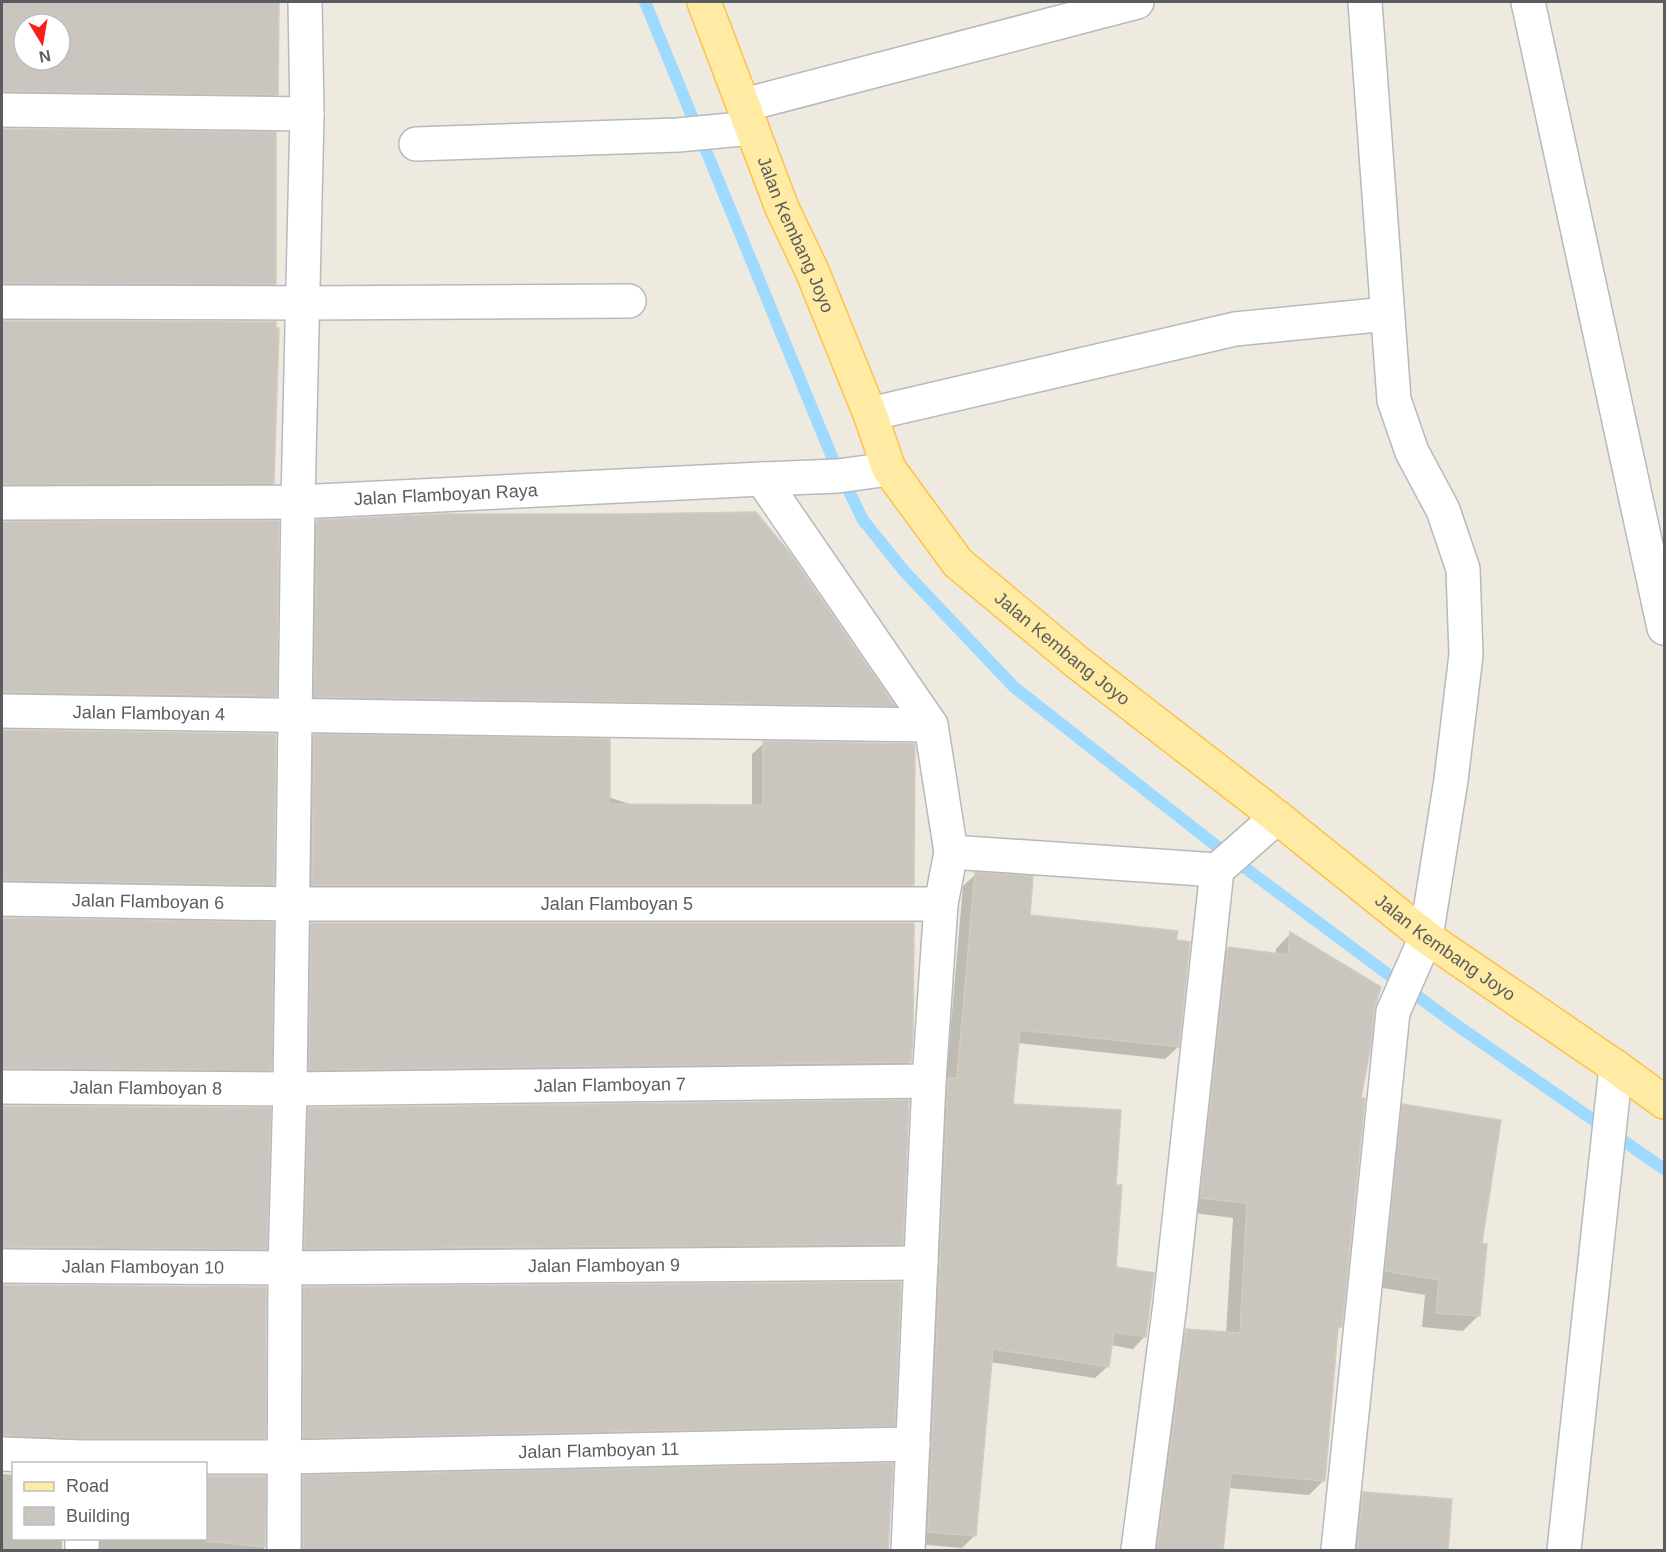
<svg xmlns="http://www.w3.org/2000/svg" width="1666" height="1552" font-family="Helvetica,sans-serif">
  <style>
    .shadow { fill: #0003; fill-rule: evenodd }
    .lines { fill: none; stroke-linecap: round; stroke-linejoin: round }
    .stream { stroke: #9edaff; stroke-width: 12 }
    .building { fill: #cac6bf; stroke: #d3cbbd; stroke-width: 1.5; fill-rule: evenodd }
    .minor-casing { stroke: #b6b9be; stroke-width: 36 }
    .major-casing { stroke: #ffc147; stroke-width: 36 }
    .minor { stroke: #fff; stroke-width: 33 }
    .major { stroke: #ffeba3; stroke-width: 33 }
    .labels { text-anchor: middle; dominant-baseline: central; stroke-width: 5; stroke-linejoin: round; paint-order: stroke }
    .street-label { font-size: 18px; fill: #595d62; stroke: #fff }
  </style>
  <rect width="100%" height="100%" fill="#eeeadf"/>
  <!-- shadow -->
  <g class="shadow">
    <path d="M2,2H277L276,94L265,106L2,102ZM24,24H60V60H24Z"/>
    <polygon points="2,130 275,134 274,284 263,295 2,294"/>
    <polygon points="2,322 274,323 273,483 261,494 2,495"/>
    <polygon points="317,521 893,706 879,720 300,711 302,536"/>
    <polygon points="277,522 275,696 264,707 2,703 2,523"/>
    <polygon points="2,731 275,735 273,884 261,896 2,891"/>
    <polygon points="314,736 608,797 636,806 752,806 752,754 764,743 913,885 901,896 301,896 303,747"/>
    <polygon points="976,874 1028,916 1178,1047 1165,1059 1017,1043 1011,1105 1115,1186 1114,1268 1145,1336 1133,1349 1111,1345 1108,1366 1095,1378 990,1362 975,1535 962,1548 916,1544 936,1092 946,1082 963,886"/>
    <polygon points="2,919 272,924 270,1069 259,1081 2,1079"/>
    <polygon points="312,924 910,1062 899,1073 298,1081 300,936"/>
    <polygon points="1290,934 1373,1009 1360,1099 1341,1326 1337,1330 1324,1480 1309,1495 1228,1488 1222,1550 1145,1550 1171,1346 1186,1331 1226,1334 1233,1218 1186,1212 1213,964 1228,949 1275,955 1276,949"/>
    <polygon points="1403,1106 1480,1245 1479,1315 1463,1331 1422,1327 1425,1295 1371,1286 1388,1121"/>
    <polygon points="2,1107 269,1109 265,1248 254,1260 2,1258"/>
    <polygon points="309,1109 901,1244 890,1255 294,1260 298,1120"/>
    <polygon points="2,1286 265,1288 264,1438 253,1449 2,1447"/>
    <polygon points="304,1288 893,1425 882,1436 292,1449 293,1299"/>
    <polygon points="2,1474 14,1475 14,1538 62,1538 62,1550 2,1550"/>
    <polygon points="206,1477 264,1477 264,1550 90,1550 86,1538 206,1538"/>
    <polygon points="304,1477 887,1550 292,1550 292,1488"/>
    <polygon points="1363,1493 1446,1550 1344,1550 1348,1508"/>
  </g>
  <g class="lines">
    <!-- stream -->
    <polyline class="stream" points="645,2 832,457 863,520 904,571 1014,687 1233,859 1455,1024 1664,1169"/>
  </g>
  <!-- building -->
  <g class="building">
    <path d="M2,2H279L278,95L2,91ZM24,24H60V60H24Z"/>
    <polygon points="2,129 276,132 276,284 2,283"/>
    <polygon points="2,321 276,322 276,328 279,328 274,483 2,484"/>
    <polygon points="756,512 789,552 895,706 314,697 317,520 444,514 623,514"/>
    <polygon points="279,521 277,696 2,692 2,522"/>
    <polygon points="2,730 276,734 274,885 2,880"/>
    <polygon points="314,734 610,739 610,804 763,805 763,741 915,744 914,885 312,885"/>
    <polygon points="975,872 1033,876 1030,915 1178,931 1176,940 1190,942 1179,1047 1020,1030 1013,1104 1121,1110 1116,1185 1122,1185 1116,1267 1154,1273 1146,1337 1114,1332 1109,1367 993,1349 976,1536 928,1532 948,1078 957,1078"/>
    <polygon points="2,918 274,922 272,1070 2,1068"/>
    <polygon points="311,923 914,923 913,1034 911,1062 309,1070"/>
    <polygon points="1290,932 1381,987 1374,1010 1371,1045 1361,1098 1365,1098 1342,1327 1338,1327 1325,1481 1231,1473 1223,1551 1157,1551 1186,1329 1240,1333 1247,1203 1200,1198 1228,947 1288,955"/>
    <polygon points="909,1100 903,1244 304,1249 308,1108"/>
    <polygon points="1402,1104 1501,1120 1482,1243 1487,1244 1480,1316 1436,1313 1439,1280 1385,1271"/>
    <polygon points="2,1106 271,1108 267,1249 2,1247"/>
    <polygon points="901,1282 895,1426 303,1438 304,1287"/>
    <polygon points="2,1285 266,1287 266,1438 82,1438 2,1435"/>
    <polygon points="893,1463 888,1551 303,1550 303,1475"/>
    <polygon points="206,1476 266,1476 265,1547 206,1541"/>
    <polygon points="1363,1492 1452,1499 1448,1551 1357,1551"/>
  </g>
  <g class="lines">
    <defs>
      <g id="minor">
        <polyline points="1528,2 1664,628"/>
        <polyline points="744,105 1137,2"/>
        <polyline points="2,110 307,114"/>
        <polyline points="416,144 678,135 752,128"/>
        <polyline points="2,302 303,303 629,301"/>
        <polyline points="870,414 1235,329 1387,314"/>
        <polyline points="762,479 931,725 951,852 941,904 929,1081 908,1550"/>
        <path id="s1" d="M2,503L298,502L762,479L838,476L889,469"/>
        <path id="s2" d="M2,711L931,725"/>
        <polyline points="951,852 1217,870"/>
        <path id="s3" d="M2,899L292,904H941"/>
        <path id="s4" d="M2,1087L290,1089L929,1081"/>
        <path id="s5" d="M2,1266L285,1268L921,1263"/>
        <path id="s6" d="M2,1454L82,1457H285L913,1444"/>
        <polyline points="82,1550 82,1538"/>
        <polyline points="284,1550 285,1268 290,1089 298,502 307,114 305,2"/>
        <polyline points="1138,1550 1170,1304 1217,870 1277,817"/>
        <polyline points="1338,1550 1393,1012 1426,937 1451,780 1466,655 1463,569 1443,510 1412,452 1394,400 1365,2"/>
        <polyline points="1564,1550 1616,1067"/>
      </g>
      <g id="major">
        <path id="s7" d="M704,2L782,208L812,271L870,414L889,469L958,563L1078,663L1277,817L1426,937L1616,1067L1664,1102"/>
      </g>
    </defs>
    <!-- minor casing -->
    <use href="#minor" class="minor-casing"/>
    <!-- major casing -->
    <use href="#major" class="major-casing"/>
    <!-- minor -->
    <use href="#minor" class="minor"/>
    <!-- major -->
    <use href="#major" class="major"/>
  </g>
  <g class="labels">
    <!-- street labels -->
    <g class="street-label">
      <text stroke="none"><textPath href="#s7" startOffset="250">Jalan Kembang Joyo</textPath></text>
      <text stroke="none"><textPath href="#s1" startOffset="444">Jalan Flamboyan Raya</textPath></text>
      <text stroke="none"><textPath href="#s7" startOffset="754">Jalan Kembang Joyo</textPath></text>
      <text stroke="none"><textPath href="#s2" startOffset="147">Jalan Flamboyan 4</textPath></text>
      <text stroke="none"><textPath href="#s3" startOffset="146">Jalan Flamboyan 6</textPath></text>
      <text stroke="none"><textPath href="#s3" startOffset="615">Jalan Flamboyan 5</textPath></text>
      <text stroke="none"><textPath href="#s7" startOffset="1240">Jalan Kembang Joyo</textPath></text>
      <text stroke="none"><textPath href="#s4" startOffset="608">Jalan Flamboyan 7</textPath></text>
      <text stroke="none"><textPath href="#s4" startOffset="144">Jalan Flamboyan 8</textPath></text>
      <text stroke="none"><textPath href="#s5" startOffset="602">Jalan Flamboyan 9</textPath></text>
      <text stroke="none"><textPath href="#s5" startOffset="141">Jalan Flamboyan 10</textPath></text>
      <text stroke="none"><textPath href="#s6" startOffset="597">Jalan Flamboyan 11</textPath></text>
    </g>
  </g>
  <!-- border -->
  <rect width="1666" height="1552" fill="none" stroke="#595d62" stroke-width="6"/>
  <!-- legend -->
  <rect x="12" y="1462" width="195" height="78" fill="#ffffff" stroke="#bdbec0" stroke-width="1.5"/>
  <rect x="24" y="1482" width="30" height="9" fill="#ffeba3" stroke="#bdbec0" stroke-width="1.5"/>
  <text x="66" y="1492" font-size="18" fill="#595d62">Road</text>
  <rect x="24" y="1507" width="30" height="18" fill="#cac6bf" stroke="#bdbec0" stroke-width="1.5"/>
  <text x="66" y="1522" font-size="18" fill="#595d62">Building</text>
  <!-- north arrow -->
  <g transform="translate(42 42) rotate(169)"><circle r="28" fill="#ffffff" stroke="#bdbec0" stroke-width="1.5"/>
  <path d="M0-4.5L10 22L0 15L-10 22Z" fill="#fa1e19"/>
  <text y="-9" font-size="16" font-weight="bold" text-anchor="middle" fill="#595d62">N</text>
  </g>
</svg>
